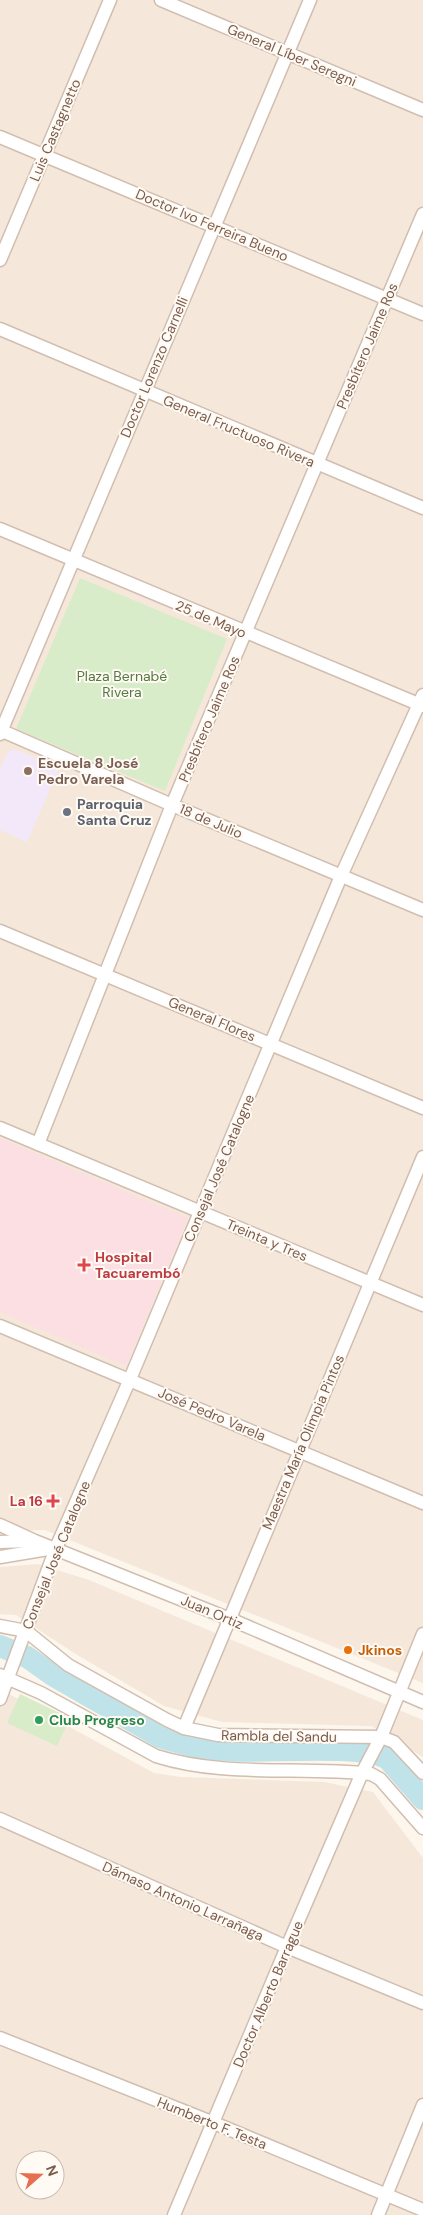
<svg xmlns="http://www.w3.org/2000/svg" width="423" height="2215" font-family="'DM Sans',sans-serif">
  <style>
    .residential { fill: #f5e8da; fill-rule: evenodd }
    .education { fill: #f3e8fa }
    .medical { fill: #fbdfe3 }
    .green { fill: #d8ecc9 }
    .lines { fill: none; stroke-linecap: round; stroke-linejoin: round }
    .river { stroke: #bfe3e8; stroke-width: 22 }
    .minor-casing { stroke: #d1beb0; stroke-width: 15 }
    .minor { stroke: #fff; stroke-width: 12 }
    .education-dot { fill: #8d6e63; stroke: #fffaf3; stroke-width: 2 }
    .worship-dot { fill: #6b7280; stroke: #fffaf3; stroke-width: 2 }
    .health-dot { fill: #e0444e; stroke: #fffaf3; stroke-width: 2 }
    .food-dot { fill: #e8710a; stroke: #fffaf3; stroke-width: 2 }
    .leisure-dot { fill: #2e9e5b; stroke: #fffaf3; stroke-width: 2 }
    .labels { text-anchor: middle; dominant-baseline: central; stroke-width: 4; stroke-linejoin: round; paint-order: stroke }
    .street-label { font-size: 14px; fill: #7a5c4d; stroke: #fffaf3 }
    .park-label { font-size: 14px; fill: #537a41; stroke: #fffaf3 }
    .education-label { font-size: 14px; font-weight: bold; fill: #785e54; stroke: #fffaf3; text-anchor: start }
    .worship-label { font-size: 14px; font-weight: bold; fill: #5b616d; stroke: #fffaf3; text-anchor: start }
    .health-label { font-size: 14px; font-weight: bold; fill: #be3a42; stroke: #fffaf3; text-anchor: start }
    .food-label { font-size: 14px; font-weight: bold; fill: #c56008; stroke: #fffaf3; text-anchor: start }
    .leisure-label { font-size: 14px; font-weight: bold; fill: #27864d; stroke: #fffaf3; text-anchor: start }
  </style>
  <rect width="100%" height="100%" fill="#fdf6ec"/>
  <!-- residential -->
  <g class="residential">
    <polygon points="0,0 423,0 423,1683 45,1530 0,1531"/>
    <polygon points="38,1564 89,1580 423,1720 423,1757 371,1726 222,1722 164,1706 74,1653 16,1615 0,1614 0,1567"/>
    <path d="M0,1689L154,1773L181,1777L324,1782L373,1792L423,1858V2215H0ZM25,2160H55V2190H25Z"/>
  </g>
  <!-- education -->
  <polygon class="education" points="14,749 59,768 27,842 0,830 0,769 8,752"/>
  <!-- medical -->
  <polygon class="medical" points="0,1138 188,1218 126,1366 0,1312"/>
  <!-- green -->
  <g class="green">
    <polygon points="80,578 227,639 165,791 16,729"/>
    <polygon points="20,1694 70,1718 57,1746 7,1723"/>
  </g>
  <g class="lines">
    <!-- river -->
    <path class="river" d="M0,1646L27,1657L54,1676L160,1737C179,1743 200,1749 220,1750C258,1754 360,1742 388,1759L423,1799"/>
    <defs>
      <g id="minor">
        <polyline points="161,0 423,110"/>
        <polyline points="0,137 423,314"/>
        <polyline points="0,260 110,0"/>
        <polyline points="0,329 423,508"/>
        <polyline points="0,529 423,706"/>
        <polyline points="0,730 172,805 423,910"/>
        <polyline points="0,734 310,0"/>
        <polyline points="0,931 423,1108"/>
        <polyline points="0,1128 423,1305"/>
        <polyline points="38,1144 172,805 423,214"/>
        <polyline points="0,1326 423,1503"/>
        <polyline points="0,1525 35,1541 230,1619 423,1702"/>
        <polyline points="0,1542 30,1541"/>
        <polyline points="0,1557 54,1548"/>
        <polyline points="0,1626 26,1631 68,1665 167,1720 184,1728 218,1735 381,1737 394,1742 423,1773"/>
        <path d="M0,1675L41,1693L156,1756C226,1778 299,1766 371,1774L380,1779L423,1828"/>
        <polyline points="0,1699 56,1548 130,1379 341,876 423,695"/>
        <polyline points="184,1728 423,1157"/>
        <polyline points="0,1819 287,1947 423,2003"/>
        <polyline points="0,2038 214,2123 423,2210"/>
        <polyline points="174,2215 287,1947 362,1773 381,1737 423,1634"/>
        <polyline points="378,2215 423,2105"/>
      </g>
    </defs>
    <!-- minor casing -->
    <use href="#minor" class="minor-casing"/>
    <!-- minor -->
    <use href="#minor" class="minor"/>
  </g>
  <!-- markers -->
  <circle class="education-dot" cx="28" cy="771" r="5"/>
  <circle class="worship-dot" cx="67" cy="812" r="5"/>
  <g class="health-dot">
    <path d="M81.5 1257.5h5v5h5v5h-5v5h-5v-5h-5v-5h5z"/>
    <path d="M50.5 1493.5h5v5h5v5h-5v5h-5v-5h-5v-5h5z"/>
  </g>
  <circle class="food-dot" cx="348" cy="1650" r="5"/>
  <circle class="leisure-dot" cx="39" cy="1720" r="5"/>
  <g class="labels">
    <!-- street labels -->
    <g class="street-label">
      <text transform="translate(292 55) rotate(23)">General Líber Seregni</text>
      <text transform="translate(55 130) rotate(-67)">Luis Castagnetto</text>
      <text transform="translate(212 225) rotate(23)">Doctor Ivo Ferreira Bueno</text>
      <text transform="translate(367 346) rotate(-67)">Presbítero Jaime Ros</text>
      <text transform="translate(154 367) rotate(-67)">Doctor Lorenzo Carnelli</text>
      <text transform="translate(239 431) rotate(23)">General Fructuoso Rivera</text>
      <text transform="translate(211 619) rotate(23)">25 de Mayo</text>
      <text transform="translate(209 719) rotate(-67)">Presbítero Jaime Ros</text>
      <text transform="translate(211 821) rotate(23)">18 de Julio</text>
      <text transform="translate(212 1019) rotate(23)">General Flores</text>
      <text transform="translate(219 1168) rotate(-67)">Consejal José Catalogne</text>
      <text transform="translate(267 1240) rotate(23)">Treinta y Tres</text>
      <text transform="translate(212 1414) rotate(23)">José Pedro Varela</text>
      <text transform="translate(303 1442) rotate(-67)">Maestra María Olimpia Pintos</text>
      <text transform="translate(56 1555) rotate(-68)">Consejal José Catalogne</text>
      <text transform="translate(212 1612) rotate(23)">Juan Ortiz</text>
      <text transform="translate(279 1736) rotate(1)">Rambla del Sandu</text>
      <text transform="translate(183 1901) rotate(24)">Dámaso Antonio Larrañaga</text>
      <text transform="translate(268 1994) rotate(-67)">Doctor Alberto Barrague</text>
      <text transform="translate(212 2123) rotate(22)">Humberto F. Testa</text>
    </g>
    <!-- park labels -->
    <g class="park-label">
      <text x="122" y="676">Plaza Bernabé<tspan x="122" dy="16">Rivera</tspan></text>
    </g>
    <!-- education labels -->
    <g class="education-label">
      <text x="38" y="763">Escuela 8 José<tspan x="38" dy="16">Pedro Varela</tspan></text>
    </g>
    <!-- worship labels -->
    <g class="worship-label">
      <text x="77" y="804">Parroquia<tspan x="77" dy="16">Santa Cruz</tspan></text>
    </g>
    <!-- health labels -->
    <g class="health-label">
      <text x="95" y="1257">Hospital<tspan x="95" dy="16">Tacuarembó</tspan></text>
      <text x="43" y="1501" text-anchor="end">La 16</text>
    </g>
    <!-- food labels -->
    <g class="food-label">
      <text x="358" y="1650">Jkinos</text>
    </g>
    <!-- leisure labels -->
    <g class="leisure-label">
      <text x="49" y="1720">Club Progreso</text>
    </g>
  </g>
  <!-- north arrow -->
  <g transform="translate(40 2175) rotate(70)"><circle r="24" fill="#fffaf3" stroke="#cabbb1"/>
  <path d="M0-4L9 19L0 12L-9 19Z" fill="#e76f51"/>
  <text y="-8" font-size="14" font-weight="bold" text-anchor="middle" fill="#7a5c4d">N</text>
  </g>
</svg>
